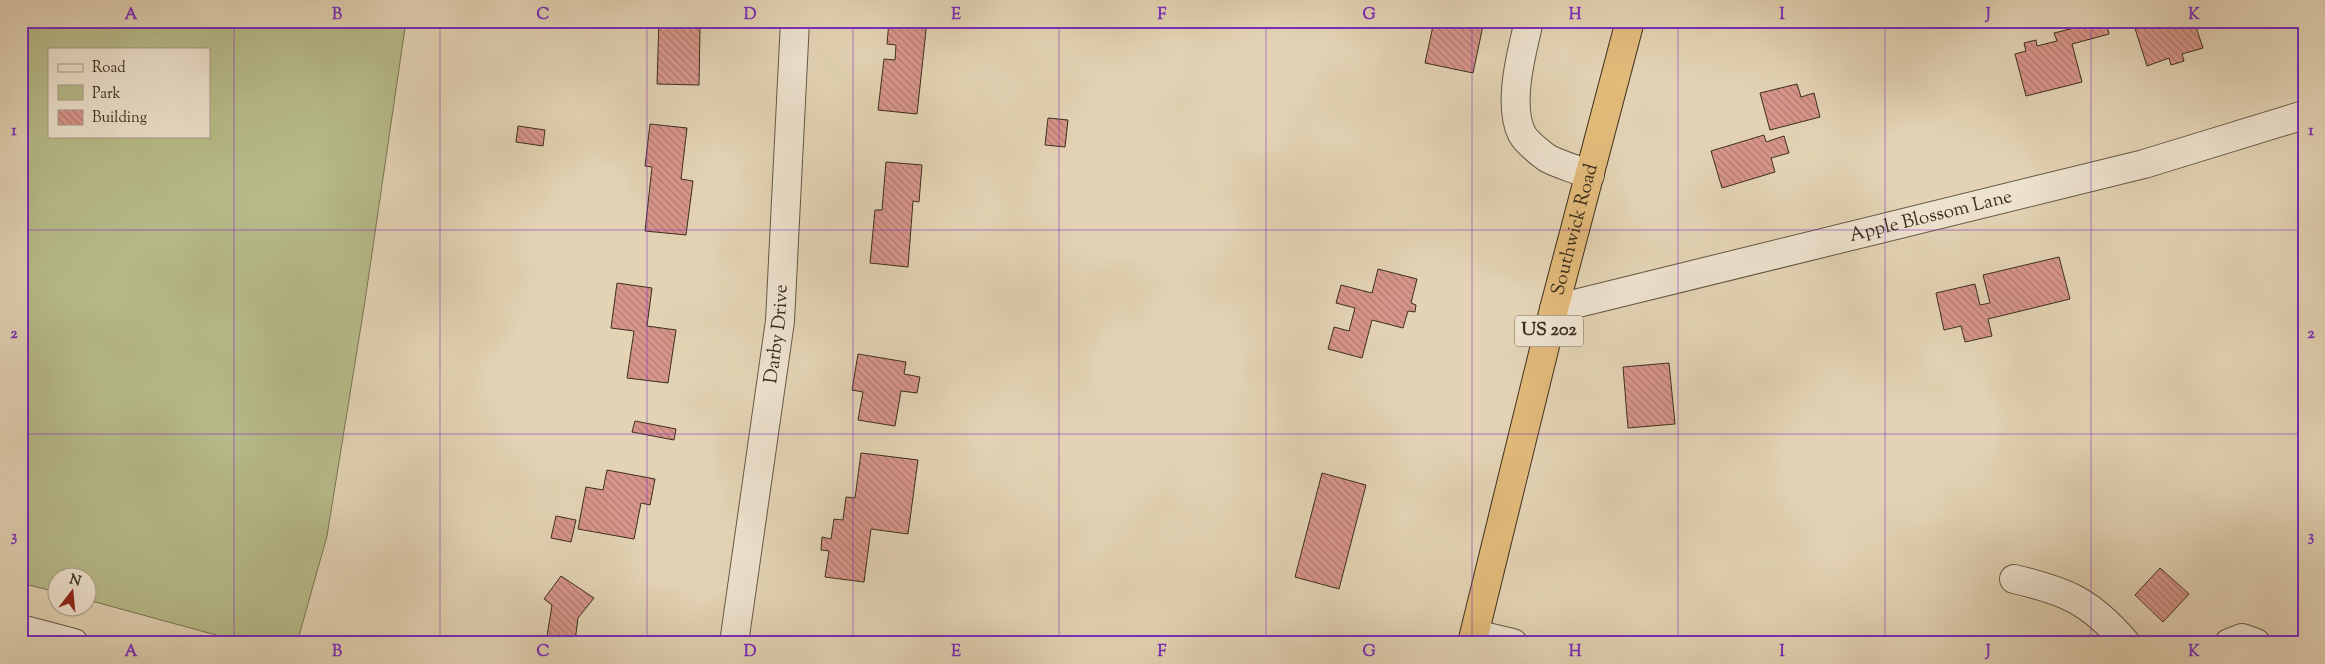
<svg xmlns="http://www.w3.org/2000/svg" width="2325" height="664" font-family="'Sorts Mill Goudy',serif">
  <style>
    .green { fill: #b7bb8a; stroke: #797554; fill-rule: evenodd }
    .building { fill: url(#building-back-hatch); stroke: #3b2f1e }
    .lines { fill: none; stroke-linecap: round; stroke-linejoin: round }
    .minor-casing { stroke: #655844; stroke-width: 30 }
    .highway-casing { stroke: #3b2f1e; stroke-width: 30 }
    .minor { stroke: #ede2ce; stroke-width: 28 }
    .highway { stroke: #e2ba7a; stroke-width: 28 }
    .grid { fill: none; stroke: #7b2cbf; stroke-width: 1; stroke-opacity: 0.55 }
    .labels { text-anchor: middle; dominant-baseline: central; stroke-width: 4; stroke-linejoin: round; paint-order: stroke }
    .shield { fill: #ede2ce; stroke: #706553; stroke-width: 1 }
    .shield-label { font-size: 18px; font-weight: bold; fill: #3b2f1e }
    .street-label { font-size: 19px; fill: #3b2f1e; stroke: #ede2ce }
    .neatline { fill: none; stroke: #7b2cbf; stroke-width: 2 }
    .grid-label { font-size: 16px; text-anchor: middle; font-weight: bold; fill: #7b2cbf }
  </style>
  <defs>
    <pattern id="building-back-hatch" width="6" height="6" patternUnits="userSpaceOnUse" patternTransform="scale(1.25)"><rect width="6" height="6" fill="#d8968b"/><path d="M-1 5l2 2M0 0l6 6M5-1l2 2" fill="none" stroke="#b07b71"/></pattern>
  </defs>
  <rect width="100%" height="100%" fill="#e3d3b4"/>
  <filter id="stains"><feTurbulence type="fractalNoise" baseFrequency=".004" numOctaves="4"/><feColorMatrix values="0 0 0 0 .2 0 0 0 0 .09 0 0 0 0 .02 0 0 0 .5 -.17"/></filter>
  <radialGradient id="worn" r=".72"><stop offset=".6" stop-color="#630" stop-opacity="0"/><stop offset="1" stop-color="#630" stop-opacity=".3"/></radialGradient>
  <!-- green -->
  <path class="green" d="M21,21H406L365,301L327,536L297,643H245L88,600V576H58L57,592L21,583ZM49,49H209V136H49Z"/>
  <!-- building -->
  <g class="building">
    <polygon points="659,21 693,21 693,27 700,28 699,85 657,84"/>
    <polygon points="889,21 927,21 917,114 878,110 884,59 895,60 896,45 887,44"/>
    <polygon points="1434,21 1484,21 1473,73 1425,63"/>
    <polygon points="1761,21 1783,21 1763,28"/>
    <polygon points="2081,21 2106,21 2109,34 2072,44 2082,82 2026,96 2015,54 2026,51 2024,43 2036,40 2037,46 2057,41 2054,33 2082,26"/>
    <polygon points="2194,21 2203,48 2182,54 2184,61 2171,65 2169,58 2147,66 2133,22"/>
    <polygon points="1797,84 1801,97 1814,93 1820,117 1770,130 1760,93"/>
    <polygon points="1048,118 1068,120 1065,147 1045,145"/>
    <polygon points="650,124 687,128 681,179 693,181 686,235 645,231 652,167 645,166"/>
    <polygon points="518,126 545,130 543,146 516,142"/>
    <polygon points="1764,135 1766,142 1784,136 1789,153 1771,158 1775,172 1722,188 1711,151"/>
    <polygon points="886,162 922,165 919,202 913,201 908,267 870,263 875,210 882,210"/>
    <polygon points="2059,257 2070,299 1988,319 1992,336 1965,342 1961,326 1944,330 1936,293 1975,284 1980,305 1990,303 1983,275"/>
    <polygon points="1378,269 1417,279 1411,303 1416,305 1415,312 1408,311 1403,328 1372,320 1362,358 1328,349 1334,327 1349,331 1355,308 1336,303 1341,285 1372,293"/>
    <polygon points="617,283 652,288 647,326 676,330 668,383 627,378 634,331 611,328"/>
    <polygon points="858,354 906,362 904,374 920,377 917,393 901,391 895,426 858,420 863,392 852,390"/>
    <polygon points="1669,363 1675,424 1628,428 1623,367"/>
    <polygon points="635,421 676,429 674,440 632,432"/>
    <polygon points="861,453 918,460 908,534 871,529 864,582 825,577 829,551 821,550 822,537 831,539 834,519 843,520 846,497 855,498"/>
    <polygon points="607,470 655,479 650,505 641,503 634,539 578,529 586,487 603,490"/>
    <polygon points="1322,473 1366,485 1339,589 1295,577"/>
    <polygon points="556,516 576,520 571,542 551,538"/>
    <polygon points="2160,568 2189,594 2163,622 2135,595"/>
    <polygon points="561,576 594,598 578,618 575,641 582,643 546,643 552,605 544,599"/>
  </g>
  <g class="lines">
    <defs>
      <g id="minor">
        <path d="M1529,21C1522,51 1507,105 1522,134C1527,143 1539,152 1547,158C1560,165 1576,169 1590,175"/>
        <path id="s1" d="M1554,309L2144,164L2304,115"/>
        <path d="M2014,579C2066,591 2090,601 2126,643"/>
        <polyline points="21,629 74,643"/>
        <polyline points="1475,634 1513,643"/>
        <path id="s2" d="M734,643L780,321L795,21"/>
        <polyline points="2229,643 2242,638 2256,643"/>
      </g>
      <g id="highway">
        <path id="s3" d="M1472,643L1554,309L1630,21"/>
      </g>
    </defs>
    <!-- minor casing -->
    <use href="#minor" class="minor-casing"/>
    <!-- highway casing -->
    <use href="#highway" class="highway-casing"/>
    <!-- minor -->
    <use href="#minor" class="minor"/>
    <!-- highway -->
    <use href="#highway" class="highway"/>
  </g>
  <!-- grid -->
  <path class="grid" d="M234,21V643M440,21V643M647,21V643M853,21V643M1059,21V643M1266,21V643M1472,21V643M1678,21V643M1885,21V643M2091,21V643M21,230H2304M21,434H2304"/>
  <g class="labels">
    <!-- shield labels -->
    <rect class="shield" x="1515" y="315.5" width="68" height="31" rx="4"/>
    <g class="shield-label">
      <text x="1549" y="331">US 202</text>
    </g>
    <!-- street labels -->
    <g class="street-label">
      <text stroke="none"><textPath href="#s1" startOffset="388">Apple Blossom Lane</textPath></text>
      <text stroke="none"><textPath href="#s3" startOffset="426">Southwick Road</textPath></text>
      <text stroke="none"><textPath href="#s2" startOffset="312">Darby Drive</textPath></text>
    </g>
  </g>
  <!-- margin -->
  <rect width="2325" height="664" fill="none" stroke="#e3d3b4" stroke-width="55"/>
  <!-- legend -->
  <rect x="48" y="48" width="162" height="90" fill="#ede2ce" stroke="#a69a88"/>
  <rect x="58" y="64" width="25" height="8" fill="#ede2ce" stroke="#a69a88"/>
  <text x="92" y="72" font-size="15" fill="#3b2f1e">Road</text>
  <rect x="58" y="85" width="25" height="15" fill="#b7bb8a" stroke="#a69a88"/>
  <text x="92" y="98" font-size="15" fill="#3b2f1e">Park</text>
  <rect x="58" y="110" width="25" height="15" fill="url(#building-back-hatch)" stroke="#a69a88"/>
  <text x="92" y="122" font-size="15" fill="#3b2f1e">Building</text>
  <!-- north arrow -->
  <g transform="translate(72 592) rotate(16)"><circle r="24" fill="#ede2ce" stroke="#a69a88"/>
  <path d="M0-4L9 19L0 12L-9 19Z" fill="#8f2418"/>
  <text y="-8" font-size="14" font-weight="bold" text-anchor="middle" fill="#3b2f1e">N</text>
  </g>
  <rect x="28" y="28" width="2270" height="608" class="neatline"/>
  <g class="grid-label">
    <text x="131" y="19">A</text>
    <text x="337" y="19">B</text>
    <text x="543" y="19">C</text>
    <text x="750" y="19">D</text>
    <text x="956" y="19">E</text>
    <text x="1162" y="19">F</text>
    <text x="1369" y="19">G</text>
    <text x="1575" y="19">H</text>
    <text x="1782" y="19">I</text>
    <text x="1988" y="19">J</text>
    <text x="2194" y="19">K</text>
    <text x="14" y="135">1</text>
    <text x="2311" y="135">1</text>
    <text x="14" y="338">2</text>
    <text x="2311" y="338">2</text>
    <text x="14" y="541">3</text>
    <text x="2311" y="541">3</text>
    <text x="131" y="656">A</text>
    <text x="337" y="656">B</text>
    <text x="543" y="656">C</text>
    <text x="750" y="656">D</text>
    <text x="956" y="656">E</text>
    <text x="1162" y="656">F</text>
    <text x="1369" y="656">G</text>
    <text x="1575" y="656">H</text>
    <text x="1782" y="656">I</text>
    <text x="1988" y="656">J</text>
    <text x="2194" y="656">K</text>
  </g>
  <rect width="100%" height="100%" filter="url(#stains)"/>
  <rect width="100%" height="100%" fill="url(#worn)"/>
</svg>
